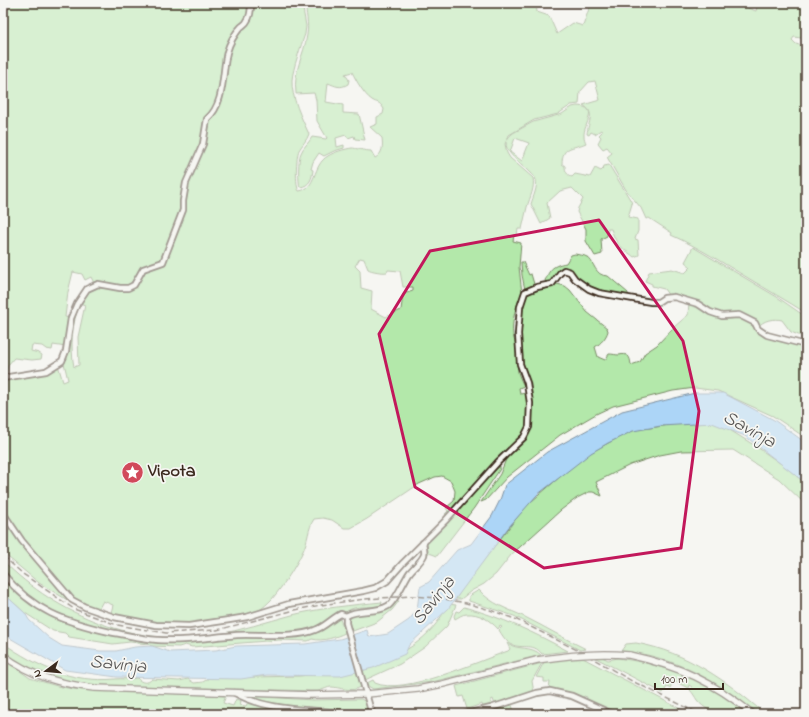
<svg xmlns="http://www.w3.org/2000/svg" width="809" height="717" font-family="'Indie Flower',sans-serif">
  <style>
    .green { fill: #b3e8aa; stroke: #778964; fill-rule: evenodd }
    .water { fill: #acd5f7; stroke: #7f91a0 }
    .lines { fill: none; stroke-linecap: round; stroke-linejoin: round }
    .minor-casing { stroke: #3b2a1e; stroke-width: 8 }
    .major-casing { stroke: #3b2a1e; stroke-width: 8 }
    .minor { stroke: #f6f6f2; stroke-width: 4.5 }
    .major { stroke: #f6f6f2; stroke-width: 5.5 }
    .rail { stroke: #3b2a1e; stroke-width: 1.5; stroke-dasharray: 6 3; stroke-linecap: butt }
    .major-bridge-casing { stroke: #3b2a1e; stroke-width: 8; stroke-linecap: butt }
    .major-bridge { stroke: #f6f6f2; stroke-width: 5.5 }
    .marked { fill: none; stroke: #c2185b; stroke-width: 3; stroke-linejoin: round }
    .labels { text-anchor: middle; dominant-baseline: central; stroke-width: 3.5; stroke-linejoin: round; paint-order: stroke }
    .poi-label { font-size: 18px; font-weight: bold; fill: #3b2a1e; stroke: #f6f6f2; text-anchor: start }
    .water-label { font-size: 19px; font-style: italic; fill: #575554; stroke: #f6f6f2 }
  </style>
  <rect width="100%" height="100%" fill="#f6f6f2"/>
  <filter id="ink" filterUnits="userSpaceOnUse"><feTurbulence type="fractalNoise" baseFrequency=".025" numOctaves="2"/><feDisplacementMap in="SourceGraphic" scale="8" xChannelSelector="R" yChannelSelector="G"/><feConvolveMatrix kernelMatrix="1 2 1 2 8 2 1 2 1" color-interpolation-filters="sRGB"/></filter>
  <g filter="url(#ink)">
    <!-- green -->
    <g class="green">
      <path d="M3,3H302L306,26L305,34C301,46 293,68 292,80C291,97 302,119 309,134C307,140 302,145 299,150C296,157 295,186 299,191C317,189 312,165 328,156C334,152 345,149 352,148C355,148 366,151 371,151L375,158C383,154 383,146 382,138L370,127L377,124V117L383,114L384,109C378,100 378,104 372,100C364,95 356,80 352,72L345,74L349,80L348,84C340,89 336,86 328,83L326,102L343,105V113L359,114L365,140L355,139L354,136L348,138L346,135L336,138L337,147L344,145V148L334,151L324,156L319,153L313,162L311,169L313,170C312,178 310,186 300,187C298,182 298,158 301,153C303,147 309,143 312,137L326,139L327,138L317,121L316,100L314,93L296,94V93C293,70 304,56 307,35C309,24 306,13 305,3H536L537,12L549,16L557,34L573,23L583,26L591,3H748V8L756,11L758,3H806V43L801,38L794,37L792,40L796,44L806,47V313C787,301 768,290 748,278C723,263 698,247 671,235L672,233L649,218L646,219L641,208L626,190L607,157L612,153L607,147L603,149L598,143L601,137L599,135L602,132L601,130L595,134L591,132L589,135L587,134C588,122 596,113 583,105L600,100L595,81L589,82L580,92L579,104L571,105L558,114L534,120L509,135L505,144L507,153L510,158L533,178C535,188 530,197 527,207C525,214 524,222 522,229H518L517,235H514L513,241L521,243L519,267L522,294C516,304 511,323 513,335C514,341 518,347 518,353C518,370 515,369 524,386L519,388L520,394L527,393C530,406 529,421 524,434L446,515L445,514L448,511L446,508L454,501L455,491L451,481L442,476L435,477L419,484L367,519L351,528H344L332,520L323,518L314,519C308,528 308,541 303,551C296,566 283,586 272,599C268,603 263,608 258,611C233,623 177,625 150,623C136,621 124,618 111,613L113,605L103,601L98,610L87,607L73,599L36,558L3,511V379L46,372L58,365L63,382L68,380L64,363L65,360L67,359L66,354C70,329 73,302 93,285L100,286L101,289L103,287C129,290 129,290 143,268L128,286L122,287L93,283V281L91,277L85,280L82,274L73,272L68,292L65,317L70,318V320H68L67,321L69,322L66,347L53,345L52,350L46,349L42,346L32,345L31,351L39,353L42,355L41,359L32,360L14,358L8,365L6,376H3ZM360,258L364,259L368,269C371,271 383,273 387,272L388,270L400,271L403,287H413V291L403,294L401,310L386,317L371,309L372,291L361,288L360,271L355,266ZM80,303L85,305L78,337L79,365L74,367C70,346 72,323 80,303Z"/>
      <path d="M577,106C601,107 583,124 584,136C584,138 585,141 586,143C573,149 562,145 562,164L565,166C565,171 567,175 572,177L575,174L590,177L595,168L601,171L603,169L604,166L609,165L631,201L632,204L628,217L638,219V231L635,239L638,240L639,255L634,257C619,245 618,248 611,229H608L607,236L601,239L602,254L595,256L586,241V229L577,212L578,208L583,199L572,188L560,191L547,203L550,218L541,224L531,204C533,197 538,187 536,180C531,166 490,150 513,133L533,122L562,114L572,107ZM515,138L529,143L522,161L510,152Z"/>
      <path d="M693,247L777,297L806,317V338L791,332L782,320C774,318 763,320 758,327C738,305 741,319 719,313C711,311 705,304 697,301C689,298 681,297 673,293L672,294L674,295L669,296L664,289L652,286V284L645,281L649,272L672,269L685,273L691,267L685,262Z"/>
      <path d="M575,254C579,255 584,255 587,257C595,262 594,276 608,276L628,293V295L618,294L607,295L592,289L573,273L561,271C554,274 554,281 546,283L545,280C548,277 547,274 550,271C553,266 560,264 566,263L571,255Z"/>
      <polygon points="521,262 523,262 529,275 531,274 534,284 525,290 522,275"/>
      <path d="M553,283L565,286L570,290L587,312L607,328L608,331C606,338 601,343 595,347L598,357L605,360L609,354C613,354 616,355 619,355C628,353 630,356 631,365L640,362L645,353L657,345L674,327L688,315L689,302L713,314L740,317L748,321L758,333L771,339L806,348V438L773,416L718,391L695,388L673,391L613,406L596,414L560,435L507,477L486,500L481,502L500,474L507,457L530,427L532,416V396L527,384L521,373L517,334L520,312L526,294L536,288L537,290L544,288L545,286Z"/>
      <polygon points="684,423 714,423 725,427 757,447 787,468 806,484 806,505 779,479 733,450 681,451 660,455 630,465 596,482 602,496 593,492 589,492 577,498 561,510 511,555 496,574 484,584 471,591 461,599 456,599 463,587 525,507 584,456 625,434 635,430"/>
      <polygon points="500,466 500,469 474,508 437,556 432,554 428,553 427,544 430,539 496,469"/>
      <polygon points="3,515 80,607 79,607 39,583 3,553"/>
      <path d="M3,561C58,616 138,648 215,635C241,630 266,622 292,615C321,608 352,605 382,602L381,605C369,609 356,604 346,612L338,611L324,624L303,632L199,639H158L88,627L51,613L24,594L3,572Z"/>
      <path d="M3,576L48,613L139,639L304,635L338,618L340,619L345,633C336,637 323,642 312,639L308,641L279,640L192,647L185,645L179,647L152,646L148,644L130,642L113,644L69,637L65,633L53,631L25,613L3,593Z"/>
      <path d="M479,590C491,604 508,609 525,617C545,627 565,639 586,649L580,650L514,616L469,601V596Z"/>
      <path d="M394,601H399L392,610L377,622L350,632L348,624C353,609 362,615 374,612C381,611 388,605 394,601Z"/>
      <path d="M448,604L456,605L447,626L425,647L400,664L365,680L362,671C399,656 431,641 448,604Z"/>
      <path d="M464,607C501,617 535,633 568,651L542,654C532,641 521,651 509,643C505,640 502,635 499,630L502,627L500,626L498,629C490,620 479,613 467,614C462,614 459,617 455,619L454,616L456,611L459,612Z"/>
      <path d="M3,643C38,667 72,683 115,679C123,678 129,680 137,678C141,683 148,684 152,679L179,681L188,679L194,683L203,682L209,678L300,676L356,670L361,687C351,693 339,687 331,687C328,687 323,690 318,691L119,686L81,684L59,680L36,672L13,659L3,652Z"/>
      <path d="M507,643C518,651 531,645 541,655L432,682L373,689L368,686L367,683L373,680L375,683C403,696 478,661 508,651L510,649Z"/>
      <path d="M636,643C687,652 727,681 765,714H759C719,683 674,655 621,651L626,644Z"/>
      <polygon points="581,657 690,714 614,714 586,701 587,697 584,696 581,700 549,689 550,682 544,682 544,678 536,677 544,662"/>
      <path d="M594,657H602L608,660L618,658L642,662L684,674L715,690L750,714C732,714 710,717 697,700C695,697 693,693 690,690L692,687L689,685L688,688L676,682H673L670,688L667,687L663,693Z"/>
      <polygon points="3,659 30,678 57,686 73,689 226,696 223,703 233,706 236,699 241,701 240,705 246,706 248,702 290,711 328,714 3,714"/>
      <polygon points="542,663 532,681 534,693 495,705 493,699 491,700 492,706 483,709 482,704 467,709 463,696 459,697 456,686"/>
      <path d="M247,696L313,700L361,699L366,702L367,709L366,713C361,716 354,713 349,712L286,708L269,702H264L247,698Z"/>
      <polygon points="511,703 514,711 503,714 472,714"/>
    </g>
    <!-- water -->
    <polygon class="water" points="695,393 723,393 774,420 806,443 806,485 803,481 745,436 712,423 661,426 633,431 608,443 591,453 537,495 508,528 448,609 409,645 405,654 373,668 340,676 267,675 241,679 117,677 65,670 3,634 3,593 25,613 29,620 49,638 62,646 100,651 116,651 135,647 152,646 170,652 216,650 236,646 305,644 340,639 367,630 369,637 388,634 409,620 417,610 420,587 429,582 457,550 471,544 492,516 500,500 505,485 547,452 622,411"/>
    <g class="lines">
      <defs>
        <g id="minor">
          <path d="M3,378L46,371L62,361L66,351L71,318L77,304L87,289L98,284L120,288H128L134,285L143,269L163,262L183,210V201L186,183L203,144L207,119C225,104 222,73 227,52C229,44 235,33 241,27C243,25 246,24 247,21C251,16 251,9 251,3"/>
          <polyline points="3,513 22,541 72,600 85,607 114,617 156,625 189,626 229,620 247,617 289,604 363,591 375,588 387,581 403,563 445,521 498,462 524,437 529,427 530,403 527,383 520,364 518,334 520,307 525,292 537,287 552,284 560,273 564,270 570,272 575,279 589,289 599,293 651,302 658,302 664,298 674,297 698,304 710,312 722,316 739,315 755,323 758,329 767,335 806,345"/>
          <path d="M3,574C33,611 65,622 110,632C126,635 142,639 158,640C184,642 210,637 237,635C258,634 297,638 315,630C325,627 332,618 341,614L346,616C359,608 375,614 388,606C396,601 404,580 410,572C415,566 421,562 424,555C425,551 424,547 423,543"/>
          <polyline points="346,616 346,623 371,711 374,714"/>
          <path d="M235,693C269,712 311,709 348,714"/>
          <polyline points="466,714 491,708 537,693 550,691 572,696 612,714"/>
        </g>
        <g id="major">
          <path d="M3,655C30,676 61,684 94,688L310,695L367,694L418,689L443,684L537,660"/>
          <path d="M629,655C680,666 713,682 753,714"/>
        </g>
      </defs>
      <!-- minor casing -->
      <use href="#minor" class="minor-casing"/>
      <!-- major casing -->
      <use href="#major" class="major-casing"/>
      <!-- minor -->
      <use href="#minor" class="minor"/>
      <!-- major -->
      <use href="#major" class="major"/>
      <!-- rail -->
      <polyline class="rail" points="3,556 23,574 74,609 117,625 166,633 217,630 295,610 321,605 365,599 412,596 439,598 466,603 490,610 515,619 583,653 632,681 700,714"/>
      <defs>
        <path id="major-bridge" d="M537,660C568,655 598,652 629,655"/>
      </defs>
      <!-- major-bridge casing -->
      <use href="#major-bridge" class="major-bridge-casing"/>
      <!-- major-bridge -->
      <use href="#major-bridge" class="major-bridge"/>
    </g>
  </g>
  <!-- marked area -->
  <path d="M0 0H809V717H0ZM599,220L683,341L699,411L681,548L544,568L415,487L379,334L430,251Z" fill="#f6f6f2" fill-opacity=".55" fill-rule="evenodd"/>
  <path class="marked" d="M599,220L683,341L699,411L681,548L544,568L415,487L379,334L430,251Z"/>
  <!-- icons -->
  <defs>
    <symbol id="sight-disc" viewBox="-11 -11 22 22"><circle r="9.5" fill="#d1495b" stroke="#f6f6f2"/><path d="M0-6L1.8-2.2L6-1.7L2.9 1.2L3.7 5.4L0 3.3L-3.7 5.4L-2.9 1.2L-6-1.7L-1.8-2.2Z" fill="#fff"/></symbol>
  </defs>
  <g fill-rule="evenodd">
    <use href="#sight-disc" x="120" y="460" width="25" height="25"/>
  </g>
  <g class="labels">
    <!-- poi labels -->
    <g class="poi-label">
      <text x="148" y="472">Vipota</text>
    </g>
    <!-- water labels -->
    <g class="water-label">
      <text transform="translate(749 430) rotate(29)">Savinja</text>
      <text transform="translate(434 601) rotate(-51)">Savinja</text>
      <text transform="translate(118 665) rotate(6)">Savinja</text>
    </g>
  </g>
  <!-- margin -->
  <rect width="809" height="717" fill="none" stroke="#f6f6f2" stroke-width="16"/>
  <rect x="8" y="8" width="793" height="701" fill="none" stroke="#3b2a1e" stroke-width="1.5" filter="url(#ink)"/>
  <!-- north arrow -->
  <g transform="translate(46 671) rotate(254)" stroke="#f6f6f2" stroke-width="3" paint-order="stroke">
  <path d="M0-3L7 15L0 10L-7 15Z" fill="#3b2a1e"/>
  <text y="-6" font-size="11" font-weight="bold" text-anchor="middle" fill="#3b2a1e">N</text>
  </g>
  <!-- scale -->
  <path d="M655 683v6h68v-6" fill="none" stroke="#3b2a1e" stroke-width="2"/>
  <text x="661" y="683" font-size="12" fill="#3b2a1e" stroke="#f6f6f2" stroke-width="3" paint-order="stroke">100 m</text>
</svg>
